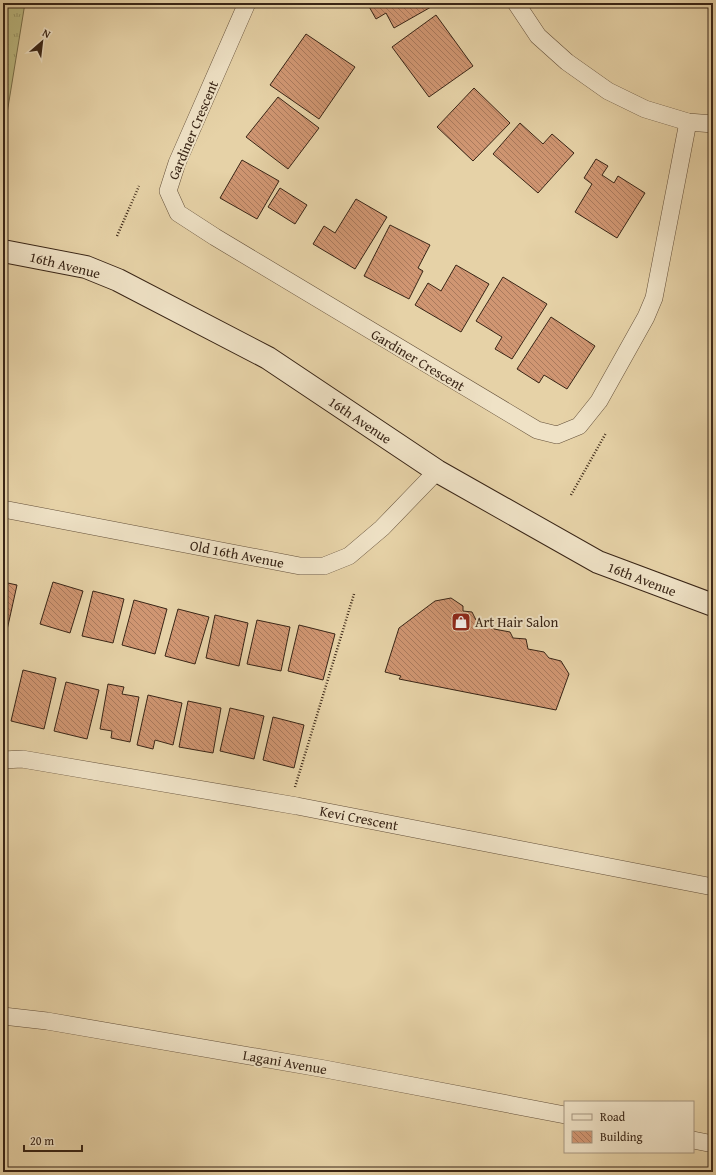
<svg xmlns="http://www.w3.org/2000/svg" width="716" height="1175" font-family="'Gentium Book Plus',serif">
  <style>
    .park { fill: url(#park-tufts); stroke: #7a704c }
    .building { fill: url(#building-back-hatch); stroke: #392516 }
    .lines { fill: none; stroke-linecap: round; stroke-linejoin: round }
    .street-casing { stroke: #64503a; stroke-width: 18 }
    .secondary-casing { stroke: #392516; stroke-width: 24 }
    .path { stroke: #392516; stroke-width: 2.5; stroke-dasharray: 1 2; stroke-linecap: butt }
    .street { stroke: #efe2c6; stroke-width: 17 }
    .secondary { stroke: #efe2c6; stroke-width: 22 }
    .labels { text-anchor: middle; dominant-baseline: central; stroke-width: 4; stroke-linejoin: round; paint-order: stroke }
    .street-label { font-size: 14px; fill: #392516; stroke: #efe2c6 }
    .poi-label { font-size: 14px; fill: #392516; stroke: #efe2c6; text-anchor: start }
  </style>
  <defs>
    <pattern id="park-tufts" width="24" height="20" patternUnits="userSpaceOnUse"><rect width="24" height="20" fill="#bcba82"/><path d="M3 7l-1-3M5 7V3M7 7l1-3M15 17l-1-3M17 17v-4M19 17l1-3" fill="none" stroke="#9a9769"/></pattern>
    <pattern id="building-back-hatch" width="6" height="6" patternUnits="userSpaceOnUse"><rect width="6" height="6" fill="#d09672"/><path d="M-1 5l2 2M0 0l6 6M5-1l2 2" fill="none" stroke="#aa7a5d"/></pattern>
  </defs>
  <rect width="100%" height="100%" fill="#e6d2a7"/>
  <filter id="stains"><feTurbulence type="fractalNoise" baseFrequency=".005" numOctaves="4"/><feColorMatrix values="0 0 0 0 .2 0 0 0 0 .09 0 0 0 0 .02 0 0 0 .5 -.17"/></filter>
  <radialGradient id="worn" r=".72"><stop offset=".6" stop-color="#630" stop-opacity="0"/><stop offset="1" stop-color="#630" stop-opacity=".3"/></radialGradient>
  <!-- park -->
  <polygon class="park" points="3,3 25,3 3,138"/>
  <!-- building -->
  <g class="building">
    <polygon points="367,3 438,3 394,28 386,13 376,19"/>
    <polygon points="436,15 473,66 429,97 392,47"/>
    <polygon points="306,34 355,67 319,119 270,85"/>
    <polygon points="474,88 510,123 473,161 437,127"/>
    <polygon points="278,97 319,128 288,169 246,137"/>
    <polygon points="520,123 543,144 552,134 574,153 538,193 493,154"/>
    <polygon points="596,159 608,166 602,175 614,183 618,176 645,193 617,238 575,212 592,184 584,178"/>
    <polygon points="242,160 279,181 257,219 220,198"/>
    <polygon points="280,188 307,205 295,224 268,207"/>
    <polygon points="356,199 387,217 355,269 313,244 324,226 335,233"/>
    <polygon points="390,225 430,245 418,268 423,271 409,299 364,276"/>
    <polygon points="456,265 489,284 461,332 415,305 428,283 441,291"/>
    <polygon points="503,277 547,304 512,359 495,349 502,337 476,321"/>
    <polygon points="551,317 595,346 567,389 544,375 539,383 517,369"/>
    <polygon points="3,582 17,585 7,630 3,629"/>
    <polygon points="53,582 83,591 70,633 40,624"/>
    <polygon points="93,591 124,599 113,643 82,636"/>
    <polygon points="451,598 463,606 463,611 472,612 476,620 491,623 494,629 510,632 513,638 526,639 528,649 544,652 549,658 561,661 569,674 556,710 399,679 401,676 385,672 399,628 435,601"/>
    <polygon points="134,600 167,609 155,654 122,645"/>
    <polygon points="178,609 209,617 195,664 165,656"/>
    <polygon points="215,615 248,623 239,666 206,658"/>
    <polygon points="257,620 290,627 281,671 247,664"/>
    <polygon points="299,625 335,634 323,680 288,671"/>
    <polygon points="23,670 56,678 44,729 11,721"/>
    <polygon points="66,682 99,690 87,739 54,731"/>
    <polygon points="108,684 124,687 122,694 139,697 130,742 111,738 112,731 100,729"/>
    <polygon points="148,695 182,703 173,745 155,740 153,749 137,745"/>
    <polygon points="188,701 221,708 213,753 179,747"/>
    <polygon points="230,708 264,716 254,759 220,751"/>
    <polygon points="273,717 304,725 294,768 263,760"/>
  </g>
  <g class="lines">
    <defs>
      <g id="street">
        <polyline points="247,3 177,163 168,191 178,213 215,237 537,430 557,435 579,426 599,401 646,317 654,298 688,122"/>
        <polyline points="516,3 538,36 567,62 608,91 645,109 688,122 713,124"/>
        <polyline points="3,509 300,566 324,566 349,556 382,528 437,471"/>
        <polyline points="3,760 22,759 297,806 713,887"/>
        <polyline points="3,1016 47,1021 325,1069 565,1115"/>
        <polyline points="693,1140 713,1144"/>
      </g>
      <polyline id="secondary" points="3,251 86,267 118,280 268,358 437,471 598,562 713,605"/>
    </defs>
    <!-- street casing -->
    <use href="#street" class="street-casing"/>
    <!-- secondary casing -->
    <use href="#secondary" class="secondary-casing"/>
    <!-- path -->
    <g class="path">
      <polyline points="117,236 139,186"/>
      <polyline points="571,495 606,433"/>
      <polyline points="295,787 354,594"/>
    </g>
    <!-- street -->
    <use href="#street" class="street"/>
    <!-- secondary -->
    <use href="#secondary" class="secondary"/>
  </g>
  <!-- icons -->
  <defs>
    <symbol id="shop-square" viewBox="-11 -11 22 22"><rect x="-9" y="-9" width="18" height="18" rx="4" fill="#8f2418" stroke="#efe2c6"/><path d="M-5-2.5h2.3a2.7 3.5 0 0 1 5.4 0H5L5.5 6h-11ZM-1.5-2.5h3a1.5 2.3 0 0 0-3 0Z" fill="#fff"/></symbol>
  </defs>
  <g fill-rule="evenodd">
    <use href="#shop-square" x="450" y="611" width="22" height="22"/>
  </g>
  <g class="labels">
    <!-- street labels -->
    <g class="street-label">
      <text transform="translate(193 130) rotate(-67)">Gardiner Crescent</text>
      <text transform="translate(65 265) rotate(14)">16th Avenue</text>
      <text transform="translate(418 360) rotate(31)">Gardiner Crescent</text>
      <text transform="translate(360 420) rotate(34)">16th Avenue</text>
      <text transform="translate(237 554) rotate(11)">Old 16th Avenue</text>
      <text transform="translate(642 579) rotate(21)">16th Avenue</text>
      <text transform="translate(359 818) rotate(11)">Kevi Crescent</text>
      <text transform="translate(285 1062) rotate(10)">Lagani Avenue</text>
    </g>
    <!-- poi labels -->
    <g class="poi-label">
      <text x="475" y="622">Art Hair Salon</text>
    </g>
  </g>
  <!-- margin -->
  <rect width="716" height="1175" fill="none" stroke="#e6d2a7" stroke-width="16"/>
  <rect x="4" y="4" width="708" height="1167" fill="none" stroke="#392516" stroke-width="2"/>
  <rect x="8" y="8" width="700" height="1159" fill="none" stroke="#392516"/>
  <!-- legend -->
  <rect x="564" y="1101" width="130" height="52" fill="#efe2c6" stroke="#a69680"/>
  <rect x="572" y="1114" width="20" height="6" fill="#efe2c6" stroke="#a69680"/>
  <text x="600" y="1121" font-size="12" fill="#392516">Road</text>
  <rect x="572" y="1131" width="20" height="12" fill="url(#building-back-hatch)" stroke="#a69680"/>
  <text x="600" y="1141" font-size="12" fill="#392516">Building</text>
  <!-- north arrow -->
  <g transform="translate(42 42) rotate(28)" stroke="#efe2c6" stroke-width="3" paint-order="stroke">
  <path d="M0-3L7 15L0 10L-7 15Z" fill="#392516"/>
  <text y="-6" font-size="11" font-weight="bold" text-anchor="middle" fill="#392516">N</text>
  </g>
  <!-- scale -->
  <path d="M24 1145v6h58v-6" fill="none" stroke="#392516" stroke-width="2"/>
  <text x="30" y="1145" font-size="12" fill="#392516" stroke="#efe2c6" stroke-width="3" paint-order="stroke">20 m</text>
  <rect width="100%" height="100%" filter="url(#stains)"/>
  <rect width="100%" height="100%" fill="url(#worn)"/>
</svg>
